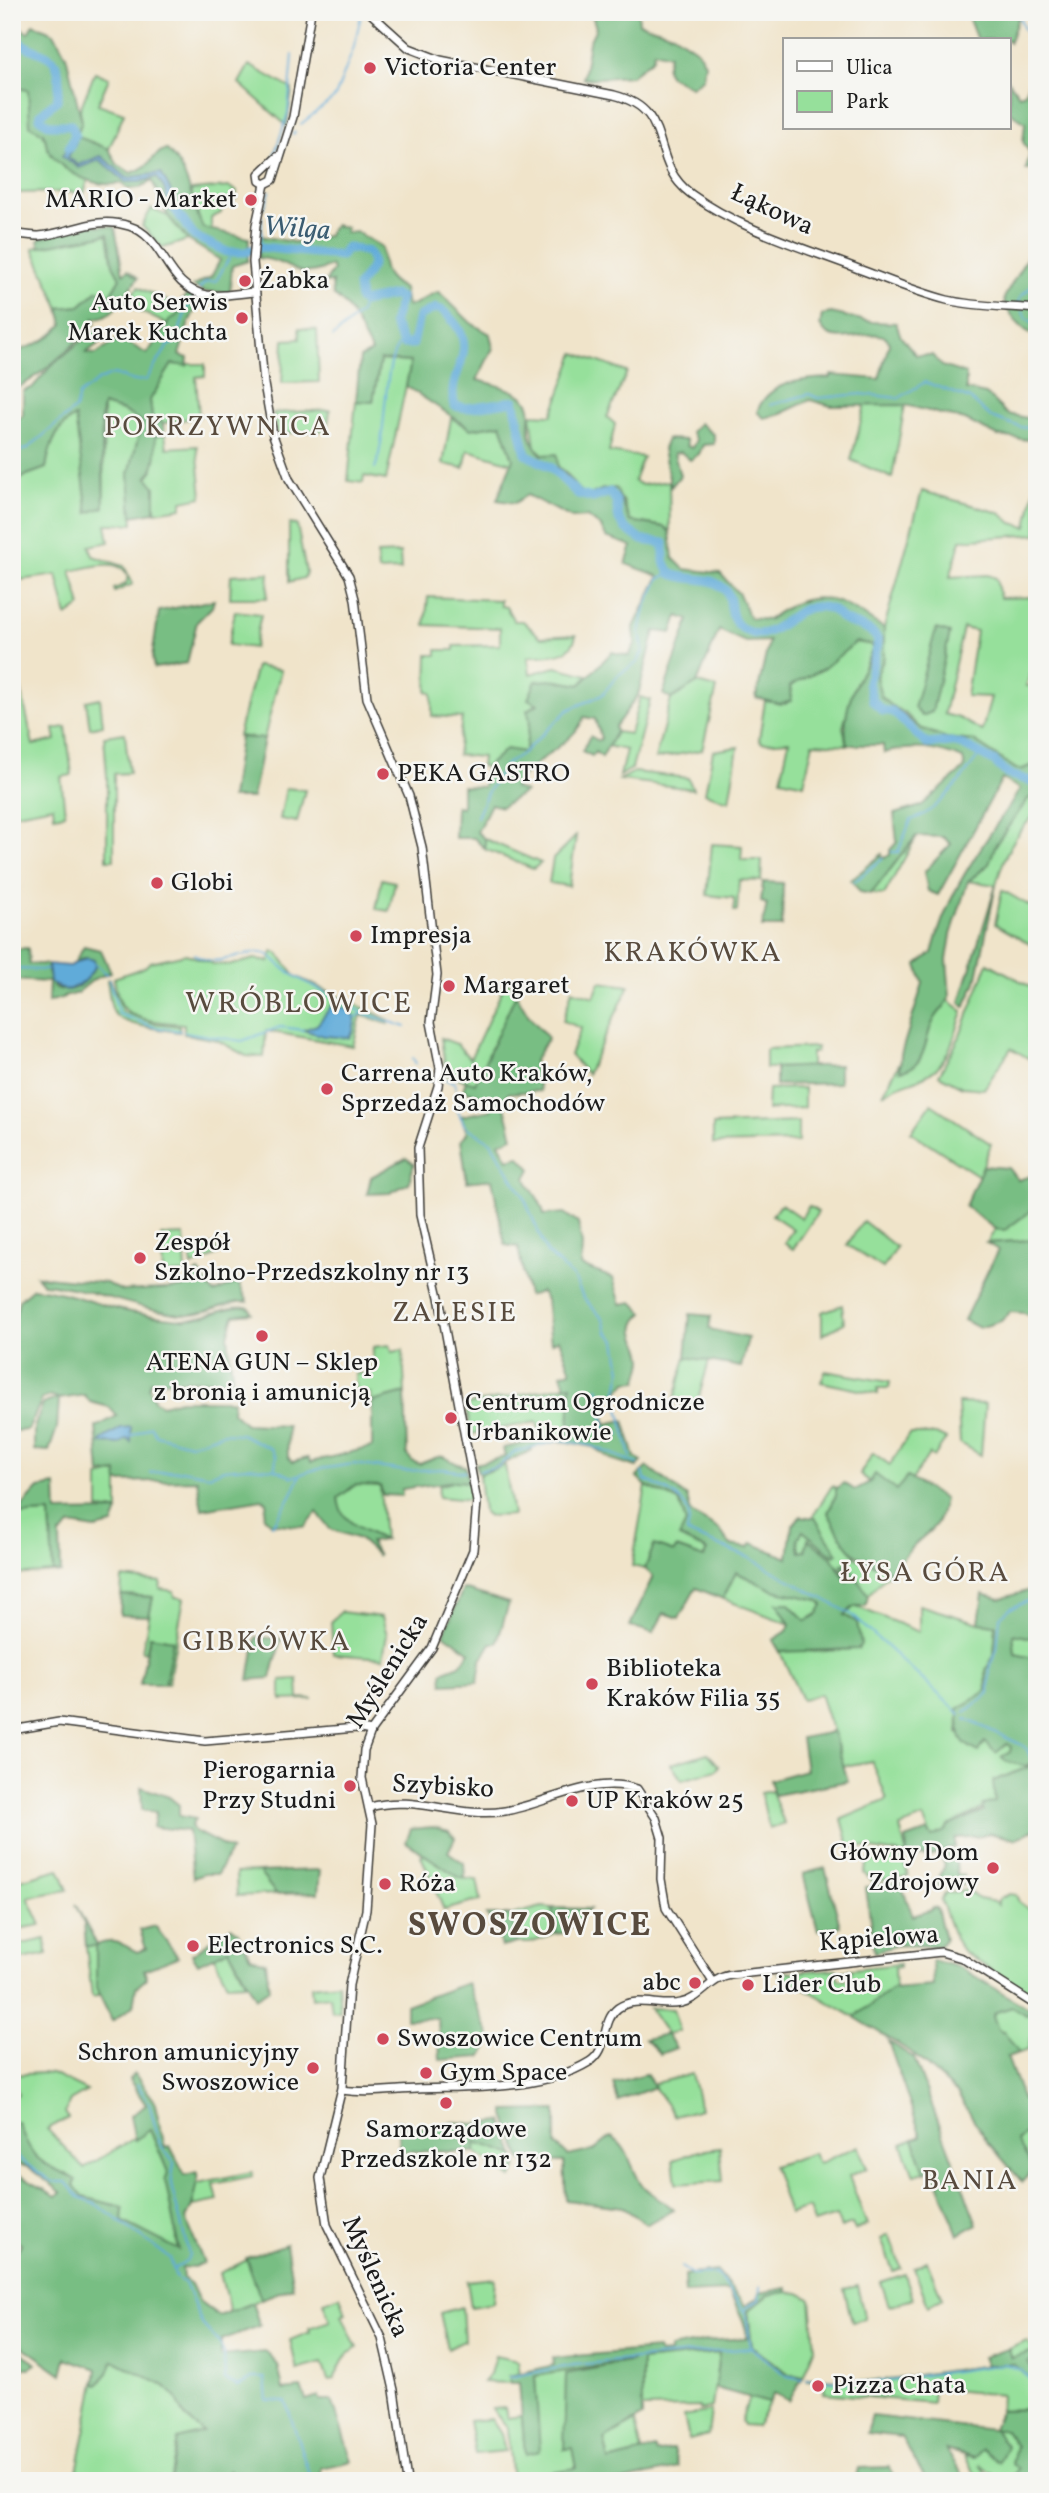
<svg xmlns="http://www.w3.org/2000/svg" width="1049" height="2493" font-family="Vollkorn,serif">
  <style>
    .green { fill: #96e09b; stroke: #597e5c; stroke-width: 2; fill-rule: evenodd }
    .forest { fill: #78be83; stroke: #4a6d50; stroke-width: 2 }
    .water { fill: #61abd9; stroke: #3e647a; stroke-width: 2 }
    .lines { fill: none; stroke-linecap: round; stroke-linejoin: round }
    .stream { stroke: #61abd9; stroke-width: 2 }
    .river { stroke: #61abd9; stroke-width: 9 }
    .tertiary-casing { stroke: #3c3a36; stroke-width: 10 }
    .tertiary { stroke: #fff; stroke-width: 7 }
    .poi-dot { fill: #d1495b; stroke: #f6f6f2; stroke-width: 2.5 }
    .labels { text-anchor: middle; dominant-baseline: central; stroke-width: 5; stroke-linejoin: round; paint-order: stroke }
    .poi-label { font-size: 26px; fill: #1c1c1c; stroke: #f6f6f2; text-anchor: start }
    .street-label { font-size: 26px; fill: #1c1c1c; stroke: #f6f6f2 }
    .water-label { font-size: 28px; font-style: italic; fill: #3b5c71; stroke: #f6f6f2 }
    .neighbourhood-label { font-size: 28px; letter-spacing: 2px; fill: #584b3e; stroke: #f6f6f2 }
    .quarter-label { font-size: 30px; letter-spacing: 2px; fill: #584b3e; stroke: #f6f6f2 }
    .district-label { font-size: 33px; font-weight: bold; letter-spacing: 2px; fill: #584b3e; stroke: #f6f6f2 }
  </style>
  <rect width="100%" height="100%" fill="#f6f6f2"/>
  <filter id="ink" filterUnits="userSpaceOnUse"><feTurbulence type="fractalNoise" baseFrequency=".0143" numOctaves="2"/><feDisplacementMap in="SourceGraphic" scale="14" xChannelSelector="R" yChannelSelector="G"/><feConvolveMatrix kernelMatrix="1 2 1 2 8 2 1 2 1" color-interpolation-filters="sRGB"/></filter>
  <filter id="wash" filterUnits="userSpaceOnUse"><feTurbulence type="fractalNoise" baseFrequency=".00686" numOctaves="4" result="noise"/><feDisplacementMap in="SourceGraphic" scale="28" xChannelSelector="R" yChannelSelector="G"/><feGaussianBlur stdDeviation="1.57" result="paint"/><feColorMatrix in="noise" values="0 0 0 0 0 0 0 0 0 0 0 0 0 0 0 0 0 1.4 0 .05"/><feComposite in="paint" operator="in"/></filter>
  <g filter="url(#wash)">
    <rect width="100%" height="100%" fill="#f0e4ca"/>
    <!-- green -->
    <g class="green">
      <polygon points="249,65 292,89 287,126 239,83"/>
      <polygon points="95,72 109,78 98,104 124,113 109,149 75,136 82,122 80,109"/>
      <path d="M12,87L28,90C43,136 44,155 88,180L83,196L85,200L82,201L73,192L15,193L12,220Z"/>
      <polygon points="229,187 237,191 236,199 223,200 221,213 211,218 211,230 203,228 192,205 192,190"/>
      <polygon points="151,209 168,216 188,240 163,248 142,226"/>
      <polygon points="108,234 113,265 120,278 110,295 98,290 80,306 59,308 33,248"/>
      <polygon points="138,287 177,306 179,314 167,324 124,304"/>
      <polygon points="299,328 317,330 319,382 282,383 284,340 300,339"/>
      <polygon points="575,353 627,372 607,417 615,424 609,452 643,457 634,481 642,485 669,481 670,532 665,527 630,521 623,500 603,489 590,495 576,489 569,476 535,447 531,414 552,415"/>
      <polygon points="380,360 411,362 386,480 364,476 363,483 348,481 356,401 373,402"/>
      <polygon points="172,364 205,364 205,376 196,377 199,417 153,425 150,400"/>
      <path d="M103,405L123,411L142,422L129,474L133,524H106L109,542L90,546L93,556L124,566L133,584L115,592L114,589L126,584L128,576C120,556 88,568 71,571L81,606L67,616L57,575L12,581V485L27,475L46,468C49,448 56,426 76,416L88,512L104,507Z"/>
      <polygon points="865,405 905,405 892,478 851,460"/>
      <polygon points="330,410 327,430 277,434 273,413"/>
      <polygon points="451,418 471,429 501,424 513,459 512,463 468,450 464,468 443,464"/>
      <polygon points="165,434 167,448 197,446 202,497 182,501 182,508 155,512 155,487 147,477 153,470 155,436"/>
      <path d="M1037,476V534L961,540L950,577L988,575L996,578L1000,598L1037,597V654L1026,686H1037V763L1023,769H1016L974,741L946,738L920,728L905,713L887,703L878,692L876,677L884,657V628L922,491L1000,513L1012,523L1027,527ZM963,628L976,631L966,696L991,697L982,731L959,718L944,714Z"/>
      <polygon points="289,524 297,525 306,572 304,578 289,582"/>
      <polygon points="400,553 401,570 378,571 377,554"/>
      <polygon points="269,573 267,598 230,598 231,575"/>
      <path d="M428,597L500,600V606L506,607L514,621H523L540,637L576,635C572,659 548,654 528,657L530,674L556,667L588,675L581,685L552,680L530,720L525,753L506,749L486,767L481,766L482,757L457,755L462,718L432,716V693L427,692L428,655H437V650H454V646L500,645V628L425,625Z"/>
      <polygon points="235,611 261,614 254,648 228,645"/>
      <polygon points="862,640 872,645 872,650 854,688 843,727 847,745 813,743 804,784 781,779 789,741 762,743 759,739 765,701 786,704 792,696 790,686 823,669 847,647"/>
      <polygon points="256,666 281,670 264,739 238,736"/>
      <polygon points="18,675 33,745 56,740 54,729 66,727 72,775 61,777 65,814 54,816 53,806 12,814 12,683"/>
      <polygon points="697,683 717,688 702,750 655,759 671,699"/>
      <polygon points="640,697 650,700 632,768 620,776 626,750 607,746 616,732 630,734"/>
      <polygon points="100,698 103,725 90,728 86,701"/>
      <polygon points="125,733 129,773 114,774 114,860 107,860 107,777 104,736"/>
      <polygon points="738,747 729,801 705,793 713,751"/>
      <polygon points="634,772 688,778 693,789 620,780"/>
      <polygon points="286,788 305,790 297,822 280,819"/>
      <path d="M1037,794V813C1014,833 1004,856 996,885L968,881L985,868L996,844L1028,799Z"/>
      <polygon points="576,836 569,886 549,883 553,859"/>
      <polygon points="917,836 884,895 871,894"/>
      <polygon points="485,839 541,863 533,869 485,849"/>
      <polygon points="712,844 742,846 741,860 762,860 761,881 739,880 737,911 734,911 734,898 707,895"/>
      <polygon points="382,879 395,882 389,911 376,909"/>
      <polygon points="1002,890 1037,910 1037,948 995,924"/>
      <path d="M273,952L278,953L295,976L389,1020L388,1024L361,1015L353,1046L266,1031L264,1057L246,1056L217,1040L184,1034V1024C167,1022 131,1022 122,1005C117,997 116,987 114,978L145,967L150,962L186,954L214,964L231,965L255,959L269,962Z"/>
      <polygon points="988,963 1037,990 1037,1054 1033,1061 1011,1048 984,1089 962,1087 939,1075 959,1038"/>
      <path d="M110,979L123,1012L153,1023L179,1026L180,1032C166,1030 122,1026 114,1013C109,1005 109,989 107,980Z"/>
      <polygon points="507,980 516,994 475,1084 446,1074 441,1038 457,1044 470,1059"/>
      <polygon points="600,982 629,986 587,1074 570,1055 581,1028 563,1021 572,990 594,997"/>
      <path d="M948,1000L963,1011C956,1031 949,1063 929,1074C915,1082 898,1084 883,1094L899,1064L900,1071C929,1068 923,1036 935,1018C939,1011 945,1008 948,1000Z"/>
      <polygon points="817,1047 816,1052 811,1052 811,1067 766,1068 766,1049"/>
      <polygon points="804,1088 804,1108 767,1110 768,1089"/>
      <polygon points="931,1104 991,1144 979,1176 911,1132"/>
      <polygon points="798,1122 798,1142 713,1144 713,1125"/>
      <polygon points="781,1204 801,1218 809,1206 818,1212 793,1249 784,1243 793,1229 772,1215"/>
      <polygon points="1037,1206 1037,1256 1030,1240 987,1243 995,1229 1005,1230"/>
      <polygon points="863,1221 896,1247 883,1268 847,1245"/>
      <polygon points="184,1235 186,1273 163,1274 161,1236"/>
      <polygon points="214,1245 219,1254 192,1267 190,1250"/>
      <polygon points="842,1305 844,1323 822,1335 822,1312"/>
      <polygon points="390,1345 392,1352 403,1350 405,1393 372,1402 371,1393 355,1398 355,1374 372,1373 373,1347"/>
      <polygon points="686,1357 709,1361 696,1407 674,1402"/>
      <polygon points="825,1371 890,1382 889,1388 878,1388 878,1394 821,1382"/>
      <polygon points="571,1385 569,1434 541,1438 537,1422 471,1434 466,1405"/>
      <polygon points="958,1403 985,1404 981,1455 960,1443"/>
      <polygon points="909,1434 936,1434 946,1439 934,1457 929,1454 912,1480 907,1477 896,1491 875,1475 870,1482 860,1474 873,1453 890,1465"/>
      <polygon points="505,1465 513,1515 487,1516 483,1512 479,1475"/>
      <polygon points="118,1472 118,1511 99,1509 99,1477"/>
      <polygon points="455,1481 468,1482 471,1500 438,1497 439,1486"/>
      <path d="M369,1484L380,1486L384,1540C364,1530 340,1523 338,1498L355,1485Z"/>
      <polygon points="646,1486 679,1501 686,1523 708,1551 704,1558 677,1548 674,1552 654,1545 645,1569 632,1566"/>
      <polygon points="832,1486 836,1488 836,1496 828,1512 856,1558 891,1571 868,1595 847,1563 850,1579 847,1581 841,1568 808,1540 805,1551 800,1552 798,1538 803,1531 833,1555 812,1517"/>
      <polygon points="50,1513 53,1572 15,1575 12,1515"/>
      <polygon points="735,1572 773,1590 818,1600 823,1605 822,1611 805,1621 788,1603 777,1603 790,1624 723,1599"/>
      <polygon points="122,1578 161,1582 160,1589 174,1591 175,1597 184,1598 168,1684 165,1684 173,1640 150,1636 146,1652 142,1651 153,1597 121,1595"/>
      <polygon points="919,1605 979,1623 996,1625 994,1655 986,1670 987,1690 959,1715 958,1733 1007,1744 1011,1747 1010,1760 1025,1766 1030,1763 1029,1767 1000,1778 995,1802 948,1826 946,1831 932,1838 923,1818 900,1827 907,1855 849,1845 842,1819 887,1800 872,1761 844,1766 820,1694 802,1700 780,1652 784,1649 815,1652 852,1649 853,1620 844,1615 855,1606 919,1632"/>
      <polygon points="341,1612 382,1617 387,1635 383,1658 333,1654 331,1621"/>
      <polygon points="1013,1633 1037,1639 1037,1659 1015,1654"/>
      <polygon points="298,1679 299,1698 313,1699 281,1700 281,1680"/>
      <polygon points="708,1753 719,1766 717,1770 682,1780 671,1764"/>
      <polygon points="772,1791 784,1824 769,1829 761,1793"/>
      <polygon points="423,1854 460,1878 477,1880 481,1900 444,1910 421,1856"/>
      <polygon points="893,1857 904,1859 908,1877 873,1882 864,1873 868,1862"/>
      <polygon points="59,1869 68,1890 28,1897 41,1925 12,1930 12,1872 16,1881"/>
      <polygon points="259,1872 276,1894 237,1896 236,1873"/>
      <polygon points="968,1890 979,1899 995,1902 998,1905 998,1900 1009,1894 1016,1895 1019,1902 1037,1915 1037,2001 964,1952 955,1939 941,1900 945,1893"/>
      <polygon points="542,1907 552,1908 556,1934 530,1943 517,1943 511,1915"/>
      <polygon points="46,1939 47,1954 12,1961 12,1946"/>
      <polygon points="96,1945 98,1996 92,1997 86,1946"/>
      <polygon points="229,1949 246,1983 227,1984 214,1956"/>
      <polygon points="899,1964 899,1967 894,1968 895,1989 854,2017 779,1973 835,1969 841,1970 836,1972 839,1980 849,1979 851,1971 843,1970"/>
      <polygon points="338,1983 340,2011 332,2012 330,1996 312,1998 311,1986"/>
      <polygon points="1012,2007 1026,2015 1037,2013 1028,2050 1019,2053 1005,2033 998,2030 993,2016 996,2012"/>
      <polygon points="649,2008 673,2009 679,2031 667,2034"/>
      <path d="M41,2073L52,2074L87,2091L70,2101L65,2112L68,2118L47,2129L84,2168L150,2129L168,2172L166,2180L179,2251L122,2221L123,2207L83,2197L74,2185L76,2181C39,2159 35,2166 18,2123H12V2098L18,2094L12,2075Z"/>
      <polygon points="692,2074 700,2109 675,2116 652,2084"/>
      <polygon points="1031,2134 1037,2151 1034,2169 1016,2144 1022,2135"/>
      <polygon points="913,2139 925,2172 914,2175 902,2144"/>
      <polygon points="475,2141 515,2155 517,2167 512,2178 476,2152"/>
      <polygon points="858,2146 867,2168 849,2176 867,2225 855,2230 852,2224 841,2228 836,2216 814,2223 809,2208 789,2214 773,2166 813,2153 818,2164"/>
      <polygon points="720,2148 723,2181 676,2184 673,2160 699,2151"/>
      <polygon points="252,2172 253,2176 214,2184 218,2201 193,2206 192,2192 198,2183"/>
      <polygon points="889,2235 901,2268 893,2271 881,2239"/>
      <polygon points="247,2260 261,2299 230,2312 220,2273"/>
      <polygon points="927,2261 942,2298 928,2306 914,2268"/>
      <polygon points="905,2274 913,2299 889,2306 881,2282"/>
      <polygon points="495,2278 493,2303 471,2307 467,2281"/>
      <polygon points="857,2286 865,2319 852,2322 844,2289"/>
      <polygon points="787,2292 799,2293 811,2299 815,2347 803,2377 789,2374 752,2347 748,2311 768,2295"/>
      <polygon points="340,2296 346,2313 342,2315 357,2348 345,2357 334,2379 328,2380 322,2363 297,2370 290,2340 310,2332 309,2328 330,2321 323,2302"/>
      <polygon points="462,2307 464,2341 448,2349 440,2313"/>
      <polygon points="1027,2341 1030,2346 1037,2342 1037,2369 1033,2371 1028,2362 1011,2358 1008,2349"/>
      <polygon points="719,2353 712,2407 700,2410 699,2407 642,2408 641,2361 565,2449 572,2447 576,2469 544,2473 543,2481 512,2481 507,2428 492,2409 505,2408 507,2418 522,2416 525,2453 539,2451 535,2376 613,2362"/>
      <polygon points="495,2356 518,2361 520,2374 510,2376 510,2383 483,2382 490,2374"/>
      <polygon points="112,2359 165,2386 176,2397 185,2417 204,2432 178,2439 170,2481 75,2481 95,2383 98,2384 108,2373"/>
      <polygon points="1002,2363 1014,2364 1037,2385 1037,2409 1000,2410 1001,2395 933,2388 932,2403 824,2393 825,2382 807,2380 808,2378 869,2382"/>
      <polygon points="749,2397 769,2403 756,2427 743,2426 741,2422"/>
      <polygon points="711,2411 708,2435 689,2440 684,2416"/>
      <polygon points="491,2419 501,2434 505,2451 475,2454 469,2421"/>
      <polygon points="635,2422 642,2452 609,2461 604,2439"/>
      <polygon points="993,2430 1005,2430 1016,2446 1014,2462 1019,2469 1009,2481 1003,2481 980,2464 992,2481 980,2481 964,2456 975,2458 982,2448 999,2462"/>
    </g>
    <!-- forest -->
    <g class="forest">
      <polygon points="591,12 638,12 639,23 673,34 697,50 705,63 703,78 691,87 670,76 666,69 669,55 654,51 653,58 631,76 583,79 589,42 596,28"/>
      <polygon points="966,12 1020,12 1009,44 1009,40 977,40"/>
      <polygon points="1034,12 1037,12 1037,170 1026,169 1030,153 1023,142 1025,123 1009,111 1009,81 1019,95 1025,93 1035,64 1026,35"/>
      <path d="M12,21L28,33L33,24L54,33L66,55L82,122L76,136L109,149L117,164L131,173C154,166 150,155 166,149C190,171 190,200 203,228L249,238L248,261L232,266L230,292H204L193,286L211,277L220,260L188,240L168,216L152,181L139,188L128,189L122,183C97,189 61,173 48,149C45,143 47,139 43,133L30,126L28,90L12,87Z"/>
      <path d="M90,225L115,227L123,274L128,270L138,278C125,295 114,319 94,318L96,323C75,343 37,381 12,390V353C32,346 49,341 63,324L59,308L80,306L98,290L110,295L120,278L113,265L108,234L40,247L38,241L41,238Z"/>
      <path d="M334,225L347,228L345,233L356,232L382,247C382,270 384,278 404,289L407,306C420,305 426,294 439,292L471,323L490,334L493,348L477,380C568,400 507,420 542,455L557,454L558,468C572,476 573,491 590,495L603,489L616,488L630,521L665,527L670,532L673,558L684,569L720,573L739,594L750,618L768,620C817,583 837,598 884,628V657L876,677L882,698L920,728L946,738L974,741L1016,769H1023L1037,763V794L1028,799L996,844L989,864L968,881L951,935L947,960L950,997C946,1006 939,1011 934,1020C923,1039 928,1068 900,1071L901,1054L923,983L917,965L932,953C949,885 984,846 1020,789L1002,779L938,895L928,891L924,872L951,844L943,837L916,836L871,894L860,892L851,880L882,854L883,858L890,855V850L897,842L894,814L921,806L965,768L963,759C935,748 914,745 884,753L883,745H847C842,722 849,696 860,675C865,665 873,657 872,645L856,642L823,669L790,686L791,701L780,704L756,698L769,641L745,642L719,630L697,683L671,699L663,694L689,620L678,616L672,633L655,631L638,695L615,727L616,732L602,757L595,752L592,756L582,751L590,736L599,741L601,738L595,719L584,717C575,744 532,758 514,788L525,792L501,807L491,804L477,832L485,839V849L474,838H455L456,806L462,807V786L483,787L486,767L506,749L525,752L530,720L527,710L538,704L528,699L536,681L552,680L580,685L612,652L629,656L635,644L634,627L659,576L626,564L632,546L606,537L601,527L587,517L572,518L527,495L515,503L497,500L513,459L501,424L471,429L406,386L411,362L380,360L373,402L356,401L360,358L372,352C358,330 355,310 333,295L332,282L325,283L333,270L331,266C292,283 293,260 258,258L260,236L299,243L300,240L327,236Z"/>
      <path d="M1037,239V336C1024,333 1004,311 1004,298Z"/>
      <path d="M188,293L203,295L189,322L179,355L188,358L187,366L172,364L150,400L153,424L162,421L165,434L155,436C157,451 157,465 147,477L155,487V512L132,516L129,474L142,422L123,411L103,405L101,416L104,507L88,513L75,417C56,426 49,448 46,468L27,475L12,485V421L23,415V391L32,388L51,366L93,331H104L102,341L86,353L96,354L120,338L147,354L170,320L179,314L177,306Z"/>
      <path d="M831,313L871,322L896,323L901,337L916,355H932L942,366L966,374V390L986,394L1007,414L1037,420V441L998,436L965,420L905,405L831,406L810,400L780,414L764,418L757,412C768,381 802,379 831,378V375L879,379L889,344L887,338C867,326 832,352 820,325L822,315Z"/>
      <polygon points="699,423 714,435 714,444 703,445 699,454 690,460 681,452 674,453 680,476 671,487 663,449 667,439 686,440 687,446 692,448 696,440 691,432"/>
      <polygon points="214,600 212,607 197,622 187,663 154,668 152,657 159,611"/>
      <polygon points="936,629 950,633 932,712 922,716 914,708"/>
      <polygon points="240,737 264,739 252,798 231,798"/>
      <polygon points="763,882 783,883 782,927 762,927 767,904 761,902"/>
      <polygon points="996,885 976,982 965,1007 960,1002"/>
      <path d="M84,946L101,950L111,972L94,979L77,993L48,1002L49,982L12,980V949L28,948L29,964H48L47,970L54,987C73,997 86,982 95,967L94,960L83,958L74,963Z"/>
      <path d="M516,994L529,1016L548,1038L534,1061L540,1091L509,1093L503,1099L513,1137L499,1143L508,1159L519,1156L531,1169L526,1178C531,1193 541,1197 544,1215L564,1213L578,1223L582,1245L581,1266L613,1278L621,1304L633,1302L644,1313C624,1330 642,1339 643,1359C643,1366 639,1375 638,1381L627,1382L616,1393L602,1399L606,1424L624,1420L635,1457L642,1462L637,1467L611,1459L593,1447L569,1442L559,1441L532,1447V1450C515,1459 496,1465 479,1475L475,1464L505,1457L503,1448L569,1434L571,1385L565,1386L561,1374L571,1371L559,1339L551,1343L546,1300L541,1292L528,1296L518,1247L505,1245L492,1179L467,1182L461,1140L467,1133L461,1116L491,1110V1099L463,1090L466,1080L475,1083Z"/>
      <polygon points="839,1065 839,1083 776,1085 776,1068"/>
      <polygon points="406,1158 414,1164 409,1183 390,1193 367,1194 371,1177"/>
      <polygon points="983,1166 1008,1168 1018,1180 1037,1174 1037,1206 1005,1230 995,1229 965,1206"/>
      <polygon points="1030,1240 1037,1256 1037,1319 1024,1313 1010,1312 1001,1321 979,1328 964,1320 998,1250 987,1243"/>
      <path d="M199,1272L214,1293L238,1282L248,1302C226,1300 205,1317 180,1314C133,1309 89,1287 43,1284L36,1276L106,1283L122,1291L182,1288L195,1282L194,1275Z"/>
      <path d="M33,1288C64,1291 87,1301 117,1309C137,1314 160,1317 181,1319C204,1321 231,1302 250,1308L252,1313L234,1315L228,1336L233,1385L220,1380L151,1381L149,1388L155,1401L162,1405L180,1400H233L232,1412L246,1424L287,1426L288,1457L292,1462L308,1458L311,1462L372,1447V1402L405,1393L407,1454L412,1461L419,1464C452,1451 435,1457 466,1467L468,1482L455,1481L402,1489V1496L383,1495L380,1486L355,1485L338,1498C340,1523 364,1530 384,1540L370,1542L378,1556L359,1539L330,1529L317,1512L305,1527L271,1523L264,1517L267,1501L262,1499L202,1509L197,1480L118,1482L117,1472L100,1474L96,1427L117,1416L109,1407L90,1402L85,1395L59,1399L57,1428L49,1451L34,1450V1428L43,1404L58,1398L51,1396L42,1399L28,1430L12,1431V1329L19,1300Z"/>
      <polygon points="690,1314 711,1316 709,1329 748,1338 741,1367 686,1357"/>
      <polygon points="648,1467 687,1497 691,1513 720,1530 730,1545 749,1548 752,1543 788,1558 792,1525 801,1516 815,1518 838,1554 834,1556 803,1531 798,1538 800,1552 805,1551 808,1539 831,1557 847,1581 850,1579 842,1564 847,1563 868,1595 866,1606 855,1606 844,1615 857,1622 861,1644 858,1649 780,1652 773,1640 787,1631 790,1624 777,1603 788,1603 806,1621 817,1615 823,1605 818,1600 773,1590 736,1572 723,1599 696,1588 679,1618 664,1613 653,1633 630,1626 653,1576 645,1569 654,1545 674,1552 676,1548 704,1558 708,1551 679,1537 686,1523 679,1501 646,1486 637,1477"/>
      <path d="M875,1474L896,1490L907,1477L944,1499C938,1530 934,1526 913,1546C906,1553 900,1562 891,1571C848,1555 849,1551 828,1513L836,1496V1488L844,1483L855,1490L870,1482Z"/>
      <polygon points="56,1485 57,1512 118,1511 113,1525 95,1529 71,1525 60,1535 61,1573 53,1572 50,1513 14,1515 39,1488"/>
      <path d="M1037,1588V1639L1013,1634L1015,1654L1037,1659V1828L1016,1839L988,1833L982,1836L955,1838V1847L930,1856L907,1855L906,1839L928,1831L932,1837L945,1831L948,1826L983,1811V1805L995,1802L993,1781L1029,1767V1764L1025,1766L1005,1761L1001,1757L1010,1752L1011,1747L1007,1744L996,1753L985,1742L979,1752C952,1740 962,1731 958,1709L987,1690L986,1670L994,1655L996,1625L979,1623L983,1594L1000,1599Z"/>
      <polygon points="463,1589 509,1603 497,1643 491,1643 481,1660 478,1682 443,1684 442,1672 460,1665 470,1652 444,1634"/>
      <polygon points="121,1595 153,1597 149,1616 120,1615"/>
      <polygon points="150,1636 173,1640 165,1684 140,1684"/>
      <polygon points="256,1637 281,1639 271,1678 249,1680"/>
      <polygon points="833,1732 848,1781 774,1795 770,1780 806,1770 801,1738"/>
      <polygon points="141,1787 169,1797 179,1805 179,1816 195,1819 191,1826 194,1831 231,1850 217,1874 204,1874 193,1878 188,1831 153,1827 156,1812 142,1810"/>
      <polygon points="433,1827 449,1831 455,1838 448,1852 464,1863 465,1878 460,1878 406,1842 411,1829"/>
      <polygon points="955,1851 957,1875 964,1875 964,1885 938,1887 937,1879 945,1866 941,1856"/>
      <polygon points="825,1868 840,1926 818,1931 803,1874"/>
      <polygon points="320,1870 318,1893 276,1894 259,1872"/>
      <polygon points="900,1882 913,1916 931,1910 933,1907 937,1908 945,1940 939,1946 896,1945 874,1953 866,1887"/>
      <path d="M75,1904L97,1945C114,1938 121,1943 137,1952L146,1949L140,1930L155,1926L178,1957L144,1970L147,1978L136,1988L133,2006L112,2021L96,1988V1946H86L84,1923Z"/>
      <polygon points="552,1908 590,1909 564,1933 556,1934"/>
      <polygon points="486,1915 511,1915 517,1943 501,1947 496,1928"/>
      <polygon points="231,1927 239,1933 250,1957 266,1962 269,1989 256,1998 229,1949 198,1964 192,1954"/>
      <polygon points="932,1960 961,1968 1036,2013 1026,2015 1012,2007 996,2012 993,2016 998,2030 1005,2033 1019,2053 1007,2057 1023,2100 1031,2094 1037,2098 1037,2140 1033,2135 1025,2134 1017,2141 1034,2169 1022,2182 987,2141 957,2093 911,2052 854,2017 892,1989 933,1986"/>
      <polygon points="467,1983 492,2041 481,2057 440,2060 438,2018 406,2019 406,2005"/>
      <polygon points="667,2034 676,2048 660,2054 645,2039"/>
      <polygon points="888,2041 914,2058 977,2224 958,2235 933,2169 925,2172 913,2139 921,2136"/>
      <path d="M134,2073L154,2100L165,2147L170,2146L185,2175L197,2172C199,2187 193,2206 186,2219L204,2263L194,2268L182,2267L183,2278L191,2284L199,2301L219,2316L252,2303L260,2326L221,2340V2356L266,2352L278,2365L283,2390L301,2388L306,2400L319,2396L320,2400H332L352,2461L321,2468L322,2481H235L229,2470L224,2481H170L178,2439L203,2432L185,2417L176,2397L165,2386L113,2360L108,2373L98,2384L95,2383L97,2369L66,2358L62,2374L12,2339V2260L21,2244L12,2239V2171L56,2196L61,2192L28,2167L12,2163V2123L18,2122C35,2166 39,2159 76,2180L74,2185L83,2197L123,2207L122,2221L179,2250L165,2180L168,2172L150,2130L135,2140L130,2116L146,2105L129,2079Z"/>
      <polygon points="646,2074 655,2087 618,2101 613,2083"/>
      <path d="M556,2110V2144L568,2156L595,2150L611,2137C631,2147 630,2171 644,2187C651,2195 665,2201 674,2210L647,2224L622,2207L566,2200L564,2162L522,2161L505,2115V2111Z"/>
      <polygon points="398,2120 424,2128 455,2122 473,2124 503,2121 515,2155 475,2142 476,2152 399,2151"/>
      <polygon points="286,2244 293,2287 261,2299 246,2258"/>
      <path d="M717,2271L745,2306L758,2298L759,2293L787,2288V2292L768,2295L748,2311L752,2347L789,2374L803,2377L789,2401L774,2393L769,2403L715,2388L719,2353L642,2361V2417L604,2439L609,2461L655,2449L656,2453L673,2449L678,2468L623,2481H543V2473L576,2468L572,2448L564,2449L566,2374L633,2361L535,2376L540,2451L525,2454L519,2383H510L509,2376L554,2365L553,2358L657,2349L659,2354L670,2353V2348L706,2341L747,2338C746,2320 736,2308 729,2291L685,2293L684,2275Z"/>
      <polygon points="12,2344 36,2364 30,2368 12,2367"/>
      <polygon points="1008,2349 1012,2358 1033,2351 1036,2358 1028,2362 1037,2376 1037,2385 1014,2364 986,2365 982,2357"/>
      <polygon points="1037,2409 1037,2481 1009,2481 1018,2469 1012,2464 1016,2446 1005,2430 994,2430 1007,2446 999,2462 982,2449 975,2458 946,2450 967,2481 927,2481 901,2437 867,2433 872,2416 993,2430 1000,2410"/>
      <polygon points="889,2467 898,2481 862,2481 856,2477 858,2468"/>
    </g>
    <!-- water -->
    <g class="water">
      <polygon points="72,140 76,142 68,157 78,165 101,156 127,178 161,173 171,192 176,214 171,211 164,188 157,177 139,182 126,182 100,160 79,168 62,156"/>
      <polygon points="87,958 94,960 95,967 84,982 66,991 50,982 48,964 69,966"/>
      <polygon points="333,1004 348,1009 356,1017 353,1032 349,1038 323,1036 303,1030 317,1025"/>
      <polygon points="131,1427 131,1442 127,1439 119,1444 100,1443 101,1440 121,1428"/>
    </g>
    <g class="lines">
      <!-- stream -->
      <g class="stream">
        <polyline points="1018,12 1024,30 1037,37"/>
        <polyline points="301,124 335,97 353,50 361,16"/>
        <polyline points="293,134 295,132"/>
        <polyline points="274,156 288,113 293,55"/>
        <polyline points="264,208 270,191"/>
        <polyline points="261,247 262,217"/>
        <polyline points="199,289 206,282 216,281 232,253"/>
        <polyline points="1019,304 1020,297 1037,281"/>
        <polyline points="1023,312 1026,318 1037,324"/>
        <polyline points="333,337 360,313 363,302"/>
        <polyline points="770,405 809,394 818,398 861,394 899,398 925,382 970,399 991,417 1020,427 1037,429"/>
        <polyline points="12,453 27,449 75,409 79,395 99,380 114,374 134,381 146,380 168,346 176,342 186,310 196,294"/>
        <path d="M375,468C388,436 381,363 401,342"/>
        <polyline points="477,817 487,793 506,764 523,753 568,710 602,695 618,675 638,662 643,651 640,632 645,608 659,579 670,573"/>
        <path d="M892,852H898L911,820C936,814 966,774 980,754"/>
        <polyline points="854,882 883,858"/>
        <path d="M194,954C217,970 239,951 262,953C272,953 279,966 287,971C311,987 338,998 363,1013"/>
        <polyline points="95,964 107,974"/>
        <polyline points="12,969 47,970"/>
        <polyline points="109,980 119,1014 154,1027 180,1031"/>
        <polyline points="356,1017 363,1013 406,1027"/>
        <polyline points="184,1032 242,1041 280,1027 303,1030"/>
        <polyline points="413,1058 416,1064"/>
        <polyline points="431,1077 435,1078"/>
        <polyline points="443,1079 454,1082 456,1088"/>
        <polyline points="457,1092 457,1109 465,1126 491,1142 524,1197 547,1253 574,1278 583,1297 603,1319 607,1332 616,1340 621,1371 616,1396 631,1457"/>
        <polyline points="598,1387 606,1433 620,1434"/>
        <polyline points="131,1436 151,1426 156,1435 190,1444 224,1433 241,1434 271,1449 276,1457 275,1468"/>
        <polyline points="479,1471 499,1466 514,1452 561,1440 592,1446 638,1464"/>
        <path d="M643,1472L645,1480C661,1488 685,1495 689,1516C690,1522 687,1528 687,1533L750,1558L851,1614L960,1714"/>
        <polyline points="150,1473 182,1470 210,1475 224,1469 247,1467 275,1469 292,1477 313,1470 354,1464 405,1471 443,1469 465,1472"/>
        <path d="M272,1525C281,1514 296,1489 300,1475"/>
        <polyline points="992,1662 997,1649 1000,1617 1011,1608 1037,1597"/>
        <polyline points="965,1712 989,1693 990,1663"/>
        <polyline points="966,1719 1022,1745 1027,1749 1037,1771"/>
        <polyline points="137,2084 149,2103 160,2144 174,2163 171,2185 189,2254 187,2260 174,2269"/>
        <path d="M12,2153C26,2165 39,2172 52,2182H66L79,2198L96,2204L170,2258L176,2278L185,2283L202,2324L220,2344L224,2353L225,2380L238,2386L254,2378H265L267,2401L286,2402L311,2481"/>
        <polyline points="681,2267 693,2275 717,2274 746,2314 751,2348"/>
        <polyline points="745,2313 746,2308 759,2300 760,2287"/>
        <polyline points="510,2377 574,2365 751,2348 787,2376 802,2379"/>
        <polyline points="807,2379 869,2383 1005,2364 1021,2370 1037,2387"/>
      </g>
      <!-- river -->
      <g class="river">
        <path d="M12,36C38,62 67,43 57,100L41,114L40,119L50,125H71L75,134L69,148"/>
        <path d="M172,205L194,236L227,252H245L261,247L341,256L347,247L368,252C379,266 365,275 358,286L360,300L363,302L395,295L401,298L393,323L403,344H413L419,316L436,308C444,310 448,315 453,321C481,353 444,375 455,406L467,408L514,401L526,454L550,467L578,494L593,498L610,492L616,501L619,520L626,529L642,540L664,543V561L670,573C686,582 708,575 722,587C739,600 720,622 752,633C771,639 789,615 805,609C812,606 825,606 832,610C837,612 839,618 844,620C855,626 877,629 878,643L868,683L873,701L883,711H892L927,744L951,742L963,745L995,762L1007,774L1037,783"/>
      </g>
    </g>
  </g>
  <g filter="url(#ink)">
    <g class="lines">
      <defs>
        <g id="tertiary">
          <path d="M369,12L409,48L440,60L614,95C677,111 646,160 691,194C739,229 801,247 856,268C886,279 916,292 947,300C976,307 1007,306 1037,309"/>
          <polyline points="265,184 256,225 253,262 264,384 273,435 289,479 349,576 355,599 367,698 409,796 422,847 437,975 431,1022 440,1068 438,1086 418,1148 420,1215 439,1297 477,1502 473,1550 432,1648 371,1731 364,1750 362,1778 372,1824 366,1910 349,1985 342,2088 320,2178 327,2225 382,2338 394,2390 407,2481"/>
          <polyline points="265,184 273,180 293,117 311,12"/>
          <polyline points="265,184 260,181 259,174 277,157"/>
          <path d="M12,234C21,234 31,236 39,236C72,233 95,215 129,226C166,237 165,288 207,295C222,297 240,293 255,292"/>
          <polyline points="12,1730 59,1722 205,1741 356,1728 371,1731"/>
          <path d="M370,1807C415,1794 459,1819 505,1811C546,1804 595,1774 637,1789L656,1818L662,1838L661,1879L666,1908L713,1982"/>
          <path d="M342,2090C366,2094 392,2090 416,2089C469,2087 542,2091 589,2062C610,2050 600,2022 618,2008C635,1995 662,2008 681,2003C701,1999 710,1978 731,1975L941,1952L962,1958L1037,2006"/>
        </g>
      </defs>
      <!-- tertiary casing -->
      <use href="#tertiary" class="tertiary-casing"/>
      <!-- tertiary -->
      <use href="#tertiary" class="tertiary"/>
    </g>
  </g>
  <!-- markers -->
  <g class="poi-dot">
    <circle cx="370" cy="68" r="7"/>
    <circle cx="251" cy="200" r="7"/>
    <circle cx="245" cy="281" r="7"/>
    <circle cx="242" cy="318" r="7"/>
    <circle cx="383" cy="774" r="7"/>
    <circle cx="157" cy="883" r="7"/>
    <circle cx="356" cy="936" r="7"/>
    <circle cx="449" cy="986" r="7"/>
    <circle cx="327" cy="1089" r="7"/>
    <circle cx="140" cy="1258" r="7"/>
    <circle cx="262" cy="1336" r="7"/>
    <circle cx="451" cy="1418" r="7"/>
    <circle cx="592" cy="1684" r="7"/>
    <circle cx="350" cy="1786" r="7"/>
    <circle cx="572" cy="1801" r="7"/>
    <circle cx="993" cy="1868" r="7"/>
    <circle cx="385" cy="1884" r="7"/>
    <circle cx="193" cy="1946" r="7"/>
    <circle cx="695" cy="1983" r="7"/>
    <circle cx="748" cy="1985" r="7"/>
    <circle cx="383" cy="2039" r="7"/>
    <circle cx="313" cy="2068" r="7"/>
    <circle cx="426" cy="2073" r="7"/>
    <circle cx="446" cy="2103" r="7"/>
    <circle cx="818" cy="2386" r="7"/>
  </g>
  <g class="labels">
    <!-- poi labels -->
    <g class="poi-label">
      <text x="384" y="68">Victoria Center</text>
      <text x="237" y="200" text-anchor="end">MARIO - Market</text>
      <text x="259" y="281">Żabka</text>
      <text x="228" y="303" text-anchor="end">Auto Serwis<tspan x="228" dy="30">Marek Kuchta</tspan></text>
      <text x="397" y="774">PEKA GASTRO</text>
      <text x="171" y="883">Globi</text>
      <text x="370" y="936">Impresja</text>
      <text x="463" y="986">Margaret</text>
      <text x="341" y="1074">Carrena Auto Kraków,<tspan x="341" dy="30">Sprzedaż Samochodów</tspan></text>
      <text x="154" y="1243">Zespół<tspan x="154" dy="30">Szkolno-Przedszkolny nr 13</tspan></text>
      <text x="262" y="1363" text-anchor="middle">ATENA GUN – Sklep<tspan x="262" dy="30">z bronią i amunicją</tspan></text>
      <text x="465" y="1403">Centrum Ogrodnicze<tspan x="465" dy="30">Urbanikowie</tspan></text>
      <text x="606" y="1669">Biblioteka<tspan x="606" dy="30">Kraków Filia 35</tspan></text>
      <text x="336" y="1771" text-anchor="end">Pierogarnia<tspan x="336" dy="30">Przy Studni</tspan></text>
      <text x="586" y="1801">UP Kraków 25</text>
      <text x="979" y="1853" text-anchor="end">Główny Dom<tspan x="979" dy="30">Zdrojowy</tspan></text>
      <text x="399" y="1884">Róża</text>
      <text x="207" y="1946">Electronics S.C.</text>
      <text x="681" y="1983" text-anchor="end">abc</text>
      <text x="762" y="1985">Lider Club</text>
      <text x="397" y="2039">Swoszowice Centrum</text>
      <text x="299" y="2053" text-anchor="end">Schron amunicyjny<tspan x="299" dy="30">Swoszowice</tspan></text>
      <text x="440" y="2073">Gym Space</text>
      <text x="446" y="2130" text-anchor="middle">Samorządowe<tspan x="446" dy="30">Przedszkole nr 132</tspan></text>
      <text x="832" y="2386">Pizza Chata</text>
    </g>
    <!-- street labels -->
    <g class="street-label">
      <text transform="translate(772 210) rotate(25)">Łąkowa</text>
      <text transform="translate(388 1671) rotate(-58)">Myślenicka</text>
      <text transform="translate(443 1787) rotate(3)">Szybisko</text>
      <text transform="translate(879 1939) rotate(-4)">Kąpielowa</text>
      <text transform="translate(375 2277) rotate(66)">Myślenicka</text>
    </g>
    <!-- water labels -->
    <g class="water-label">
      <text transform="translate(297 229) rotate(4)">Wilga</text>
    </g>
    <!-- neighbourhood labels -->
    <g class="neighbourhood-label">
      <text x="218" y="427">POKRZYWNICA</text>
      <text x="693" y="953">KRAKÓWKA</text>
      <text x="455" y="1313">ZALESIE</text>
      <text x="925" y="1573">ŁYSA GÓRA</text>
      <text x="267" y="1642">GIBKÓWKA</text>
      <text x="970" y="2181">BANIA</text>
    </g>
    <!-- quarter labels -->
    <g class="quarter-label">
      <text x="299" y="1004">WRÓBLOWICE</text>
    </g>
    <!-- district labels -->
    <g class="district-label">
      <text x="530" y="1927">SWOSZOWICE</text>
    </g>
  </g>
  <!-- margin -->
  <rect width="1049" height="2493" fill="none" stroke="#f6f6f2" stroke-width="42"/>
  <!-- legend -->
  <rect x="783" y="38" width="228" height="91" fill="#f6f6f2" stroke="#9f9f9c" stroke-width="2"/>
  <rect x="797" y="61" width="35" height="10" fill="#ffffff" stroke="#9f9f9c" stroke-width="2"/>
  <text x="846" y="74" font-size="21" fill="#1c1c1c">Ulica</text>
  <rect x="797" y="91" width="35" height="21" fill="#96e09b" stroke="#9f9f9c" stroke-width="2"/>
  <text x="846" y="108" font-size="21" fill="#1c1c1c">Park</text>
</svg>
